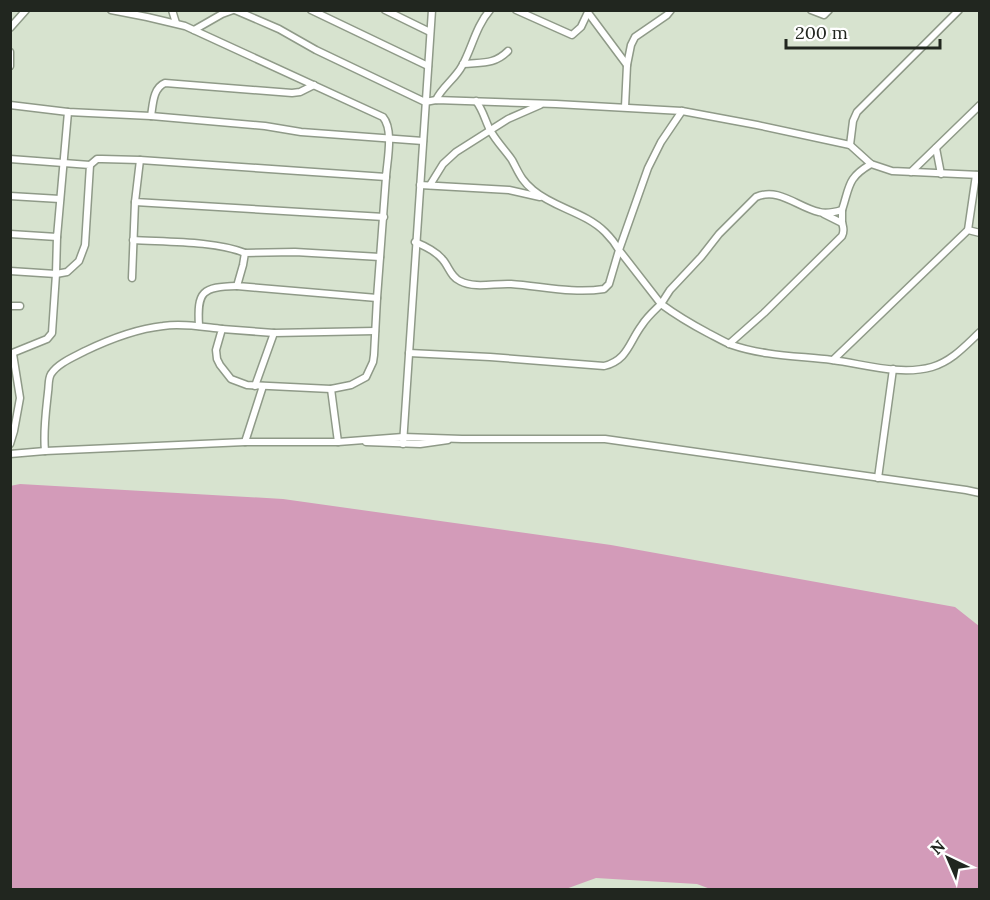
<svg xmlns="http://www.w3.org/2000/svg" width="990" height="900" font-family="Lora,serif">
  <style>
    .green { fill: #d39bb9 }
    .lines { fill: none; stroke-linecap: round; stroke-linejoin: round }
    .minor-casing { stroke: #8f9a88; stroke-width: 9 }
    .minor { stroke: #fff; stroke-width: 6 }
  </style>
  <rect width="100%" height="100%" fill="#d7e3cf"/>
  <!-- green -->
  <polygon class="green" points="20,484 283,499 611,545 955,607 979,626 979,889 713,890 697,884 596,878 563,890 11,889 10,486"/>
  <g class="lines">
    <defs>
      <g id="minor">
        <polyline points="172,10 176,23"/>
        <polyline points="235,10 279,29 316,50 425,102 436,100 556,104 682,111 757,125 850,145 871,164 892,171 980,175"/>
        <polyline points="311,10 428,66"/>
        <polyline points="385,10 430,32"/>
        <polyline points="516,10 572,35 581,27 589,10"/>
        <polyline points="811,10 824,15 829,10"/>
        <polyline points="589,14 627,65"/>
        <polyline points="10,28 26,10"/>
        <polyline points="194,30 222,14 233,10"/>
        <polyline points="10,52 10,66"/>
        <path d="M463,64C482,62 494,65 508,51"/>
        <path d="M436,100C442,87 455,79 462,66C472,48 476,26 490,10"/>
        <polyline points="10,105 68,112 151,116 265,126 301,132 423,141"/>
        <polyline points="625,107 627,65 631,45 635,37 667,15 671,10"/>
        <path d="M151,116C153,104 153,88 165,83L292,93L300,92L314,85"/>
        <polyline points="850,145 853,121 857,112 959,10"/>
        <polyline points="936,148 941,174"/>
        <polyline points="10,159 90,165 85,245 79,261 67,272 56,274 10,271"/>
        <polyline points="140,160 135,202 384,217"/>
        <path d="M871,164C847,178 850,186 842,210C835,212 826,214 819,212C797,207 779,187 756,197L719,234L701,257L670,290L661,304C676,315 691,324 708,333C716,337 724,342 732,345C764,356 799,356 832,360C864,364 900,376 932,367C952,361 965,346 980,332"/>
        <path d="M90,165L97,159H102L140,160L386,177C387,161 394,130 383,117L185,26L147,17L111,10"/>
        <polyline points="911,172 980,105"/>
        <polyline points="420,185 509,190 540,197"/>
        <polyline points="430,185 443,164 456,152 508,119 540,105"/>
        <polyline points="10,196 60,199"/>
        <polyline points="824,214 842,223"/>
        <polyline points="968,230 976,175"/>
        <polyline points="10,234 57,237 68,112"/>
        <path d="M133,240C165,242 216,241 245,253"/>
        <path d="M415,242C425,246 436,251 443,260C449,267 451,277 460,281C476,289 494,283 511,284C541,286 573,294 604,289L609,284L619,250C615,243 610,237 605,232C585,212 554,208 533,190C521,180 519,173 512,160C505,150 496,141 490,130C485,120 483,110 476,101"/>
        <polyline points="132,278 135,202"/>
        <polyline points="377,298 237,286 243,265 245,253 295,252 380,257"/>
        <polyline points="10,306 20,306"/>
        <path d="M199,326C197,291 202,287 237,286"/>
        <polyline points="222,329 274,333"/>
        <path d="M729,344L764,313L842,236C845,230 843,228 842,222C842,218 842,214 842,210"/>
        <path d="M409,353L490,357L604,366C628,360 629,342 642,325C647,317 655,310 661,304L619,250L648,168L661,142L682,111"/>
        <polyline points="10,354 47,339 52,333 56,274 57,237"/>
        <polyline points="833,360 968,230 980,233"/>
        <polyline points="255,386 274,333 375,331"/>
        <polyline points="331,389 338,442"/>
        <polyline points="245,442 263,386"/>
        <polyline points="366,442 420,444 448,440"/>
        <polyline points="10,444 14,431 20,398 13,354"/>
        <polyline points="403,444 432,10"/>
        <path d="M45,451C43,431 46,411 48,392C49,386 48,379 51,374C58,363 74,357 85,351C110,339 135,329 163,326C182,323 203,327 222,329L216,350L217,359L220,365L231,379L247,385L331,389L351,385L366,377L373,362L374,355L377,298L386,177"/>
        <polyline points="10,454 45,451 245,442 338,442 403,437 462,439 605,439 966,490 980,493"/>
        <polyline points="878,478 893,369"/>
      </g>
    </defs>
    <!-- minor casing -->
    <use href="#minor" class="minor-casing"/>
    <!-- minor -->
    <use href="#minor" class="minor"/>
  </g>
  <!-- border -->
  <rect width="990" height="900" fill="none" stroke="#21261f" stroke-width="24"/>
  <!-- north arrow -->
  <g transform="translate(948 858) rotate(316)" stroke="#ffffff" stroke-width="4.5" paint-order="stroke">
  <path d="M0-4.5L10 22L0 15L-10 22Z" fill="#21261f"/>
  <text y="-9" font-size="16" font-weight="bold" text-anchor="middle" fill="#21261f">N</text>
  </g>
  <!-- scale -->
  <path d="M786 39v9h154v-9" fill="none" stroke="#21261f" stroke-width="3"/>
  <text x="795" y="39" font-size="18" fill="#21261f" stroke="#ffffff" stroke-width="4.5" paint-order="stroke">200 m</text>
</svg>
